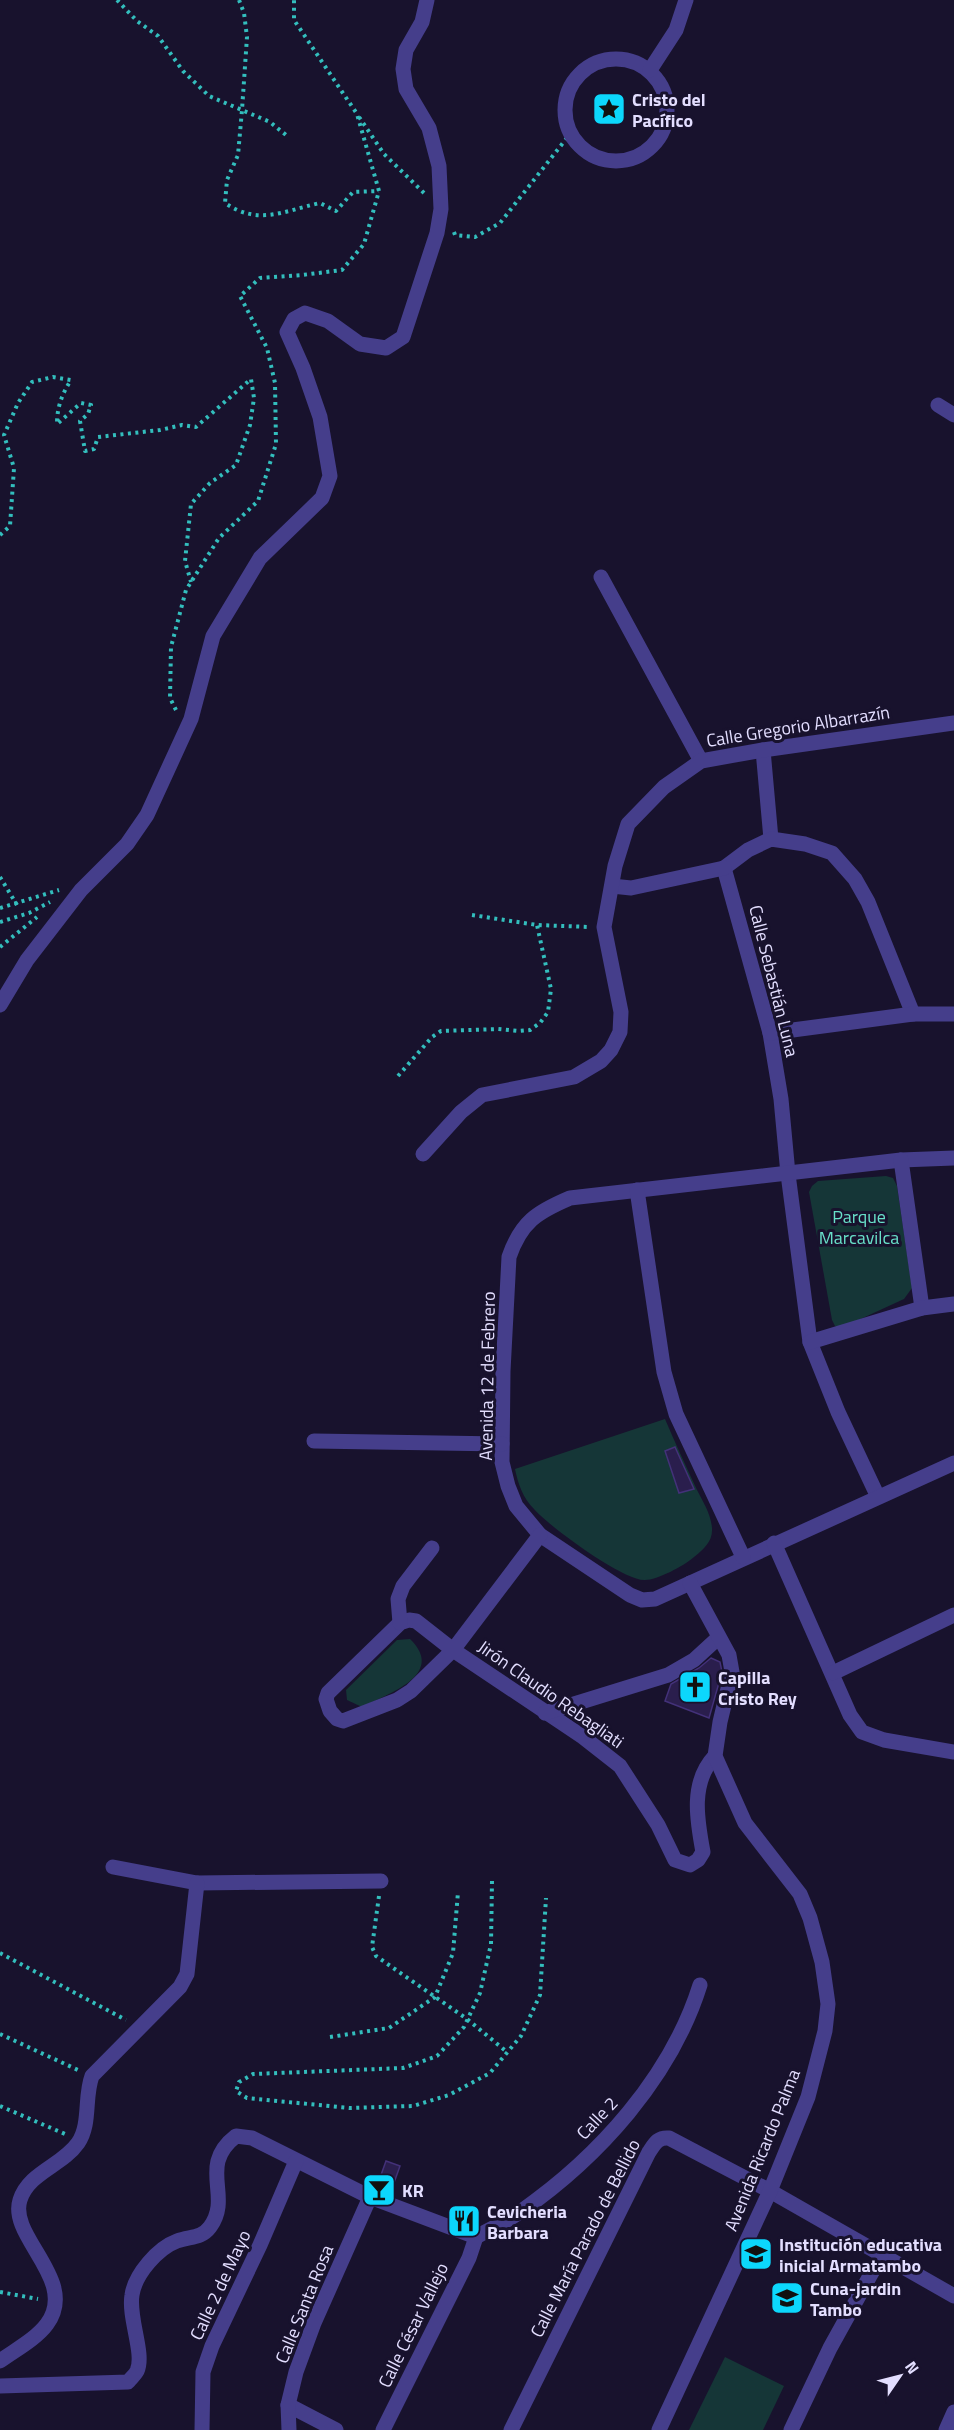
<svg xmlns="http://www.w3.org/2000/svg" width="954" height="2430" font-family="'Titillium Web',sans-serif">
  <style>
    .green { fill: #153637 }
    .building { fill: #2a1e4d; stroke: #433179; stroke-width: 1.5 }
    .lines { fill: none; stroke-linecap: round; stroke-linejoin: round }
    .path { stroke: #33bebd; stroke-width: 4; stroke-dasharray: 3 4.5; stroke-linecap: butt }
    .minor { stroke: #453e8b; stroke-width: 15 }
    .labels { text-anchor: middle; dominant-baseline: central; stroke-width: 6; stroke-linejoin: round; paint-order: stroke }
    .poi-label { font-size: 18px; font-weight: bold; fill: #e3deff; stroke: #18122d; text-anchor: start }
    .street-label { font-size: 18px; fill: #e3deff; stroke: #18122d }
    .park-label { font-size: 18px; fill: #68e0c9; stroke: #18122d }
  </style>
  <rect width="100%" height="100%" fill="#18122d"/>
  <!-- green -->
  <g class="green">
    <polygon points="886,1176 893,1178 897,1186 912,1288 904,1299 841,1328 835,1326 832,1320 809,1192 812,1186 818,1181"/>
    <path d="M665,1419C675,1443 686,1466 697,1490C703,1502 711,1514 712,1528C713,1541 704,1549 694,1557C684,1566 657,1580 645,1580C623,1581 550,1527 534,1509C523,1498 518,1484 515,1469Z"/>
    <path d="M410,1639C447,1675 387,1694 362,1707L347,1700L346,1690L397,1640Z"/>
    <polygon points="725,2357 784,2386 763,2430 689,2430"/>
  </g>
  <!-- building -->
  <g class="building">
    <polygon points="675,1447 694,1489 679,1493 665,1451"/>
    <polygon points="711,1658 720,1662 722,1672 709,1718 665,1701 671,1684 699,1668"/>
    <polygon points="386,2161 400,2166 390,2194 376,2189"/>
  </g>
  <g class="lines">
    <!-- path -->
    <g class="path">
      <polyline points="117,0 137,21 158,36 183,71 209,96 270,122 286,135"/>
      <path d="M239,0L244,13L247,37L242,110L238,155L227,180L225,203C259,226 283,211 320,203L336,211L353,192L379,191"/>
      <polyline points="359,117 384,154 424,193"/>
      <polyline points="454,232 455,235 475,237 500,223 570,134"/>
      <path d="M0,535L10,526L14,468L4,435L18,403L32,382L53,377L71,380C62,394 57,407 57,424L81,403L91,405L88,414L80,421L85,451L94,449L98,437L160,430L182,425L196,427L251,379L254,398L250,425L236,465L210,483L191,504L185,561L191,582"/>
      <polyline points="176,710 170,698 171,647 186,590 219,538 258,501 276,444 275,383 267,348 240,296 260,278 302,275 342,270 364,244 379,191 357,114 294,20 294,0"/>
      <polyline points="0,877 17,905"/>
      <polyline points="0,908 59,890"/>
      <polyline points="472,915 537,925 589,927"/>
      <polyline points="0,922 29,913 50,902"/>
      <polyline points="0,947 37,917"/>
      <polyline points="398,1076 432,1037 441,1031 498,1029 519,1031 530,1030 540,1023 548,1012 551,989 537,925"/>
      <polyline points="492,1881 491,1944 480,1993 464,2027 437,2056 403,2068 253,2074 239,2082 236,2091 247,2098 349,2108 413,2106 449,2095 490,2073 521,2036 540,1995 546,1898"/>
      <polyline points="379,1896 372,1947 376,1956 467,2019 507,2052"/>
      <polyline points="0,1953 126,2020"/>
      <polyline points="0,2034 78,2070"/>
      <polyline points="330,2037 389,2028 435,1997 453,1953 458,1892"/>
      <polyline points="0,2106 65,2134"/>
      <polyline points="0,2292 38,2299"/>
    </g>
    <!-- minor -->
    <g class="minor">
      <circle cx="616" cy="110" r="51"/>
      <polyline points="650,70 676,30 686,0"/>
      <polyline points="938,405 954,415"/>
      <polyline points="601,577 701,761"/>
      <polyline points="763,750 771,839"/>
      <polyline points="724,868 770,1033 781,1099 788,1174 810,1342 838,1412 878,1497"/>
      <polyline points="724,868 748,850 771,839 805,844 832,853 855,879 868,902 913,1014"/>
      <polyline points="612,886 631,888 724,868"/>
      <polyline points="0,1005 27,960 81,890 127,844 147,815 191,719 213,636 260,558 322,498 330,476 320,417 303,368 287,332 294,319 305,313 328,321 360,344 386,348 403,337 437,233 441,209 439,166 429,128 406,89 403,69 406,50 422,22 427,0"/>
      <polyline points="770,1033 913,1014 954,1014"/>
      <polyline points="423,1154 461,1112 482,1095 574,1077 601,1061 611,1050 620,1032 621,1012 604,927 615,866 628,824 664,787 701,761 763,750 954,723"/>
      <path d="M954,1158L901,1160L570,1198C537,1212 521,1222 509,1257L503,1371L502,1462L508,1486L516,1506L540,1535L630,1595L642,1600L655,1599L954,1463"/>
      <polyline points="901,1160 922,1308"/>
      <polyline points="637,1190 664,1372 676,1414 743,1557"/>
      <polyline points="810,1342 922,1308 954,1304"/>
      <polyline points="314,1441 502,1444"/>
      <path d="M540,1535L453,1650L411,1691L397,1700L343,1721L337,1719L330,1711L326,1699L328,1693L400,1623L409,1620L416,1621L453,1650L583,1737L620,1766L658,1825L675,1860L690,1865L698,1860L703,1852C697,1820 690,1782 715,1756"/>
      <polyline points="774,1543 850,1715 862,1732 884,1740 954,1752"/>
      <polyline points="400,1623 398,1599 403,1586 432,1548"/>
      <polyline points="833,1673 954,1615"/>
      <polyline points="545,1713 668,1675 694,1660 718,1638"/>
      <polyline points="113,1867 197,1883 381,1881"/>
      <path d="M476,2237C490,2229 506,2222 520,2212C599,2157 671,2077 700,1985"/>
      <path d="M0,2361C15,2350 36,2339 47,2324C79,2280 8,2237 20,2200C29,2172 62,2166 78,2143C91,2124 84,2097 92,2076L180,1987L187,1974L197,1883"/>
      <path d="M0,2386L128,2382C131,2378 135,2375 137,2371C145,2354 128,2318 132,2295C135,2274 158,2248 177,2241C190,2236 201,2239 210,2227C233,2196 197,2166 236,2136L252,2138L370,2197L476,2237"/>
      <polyline points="288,2405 336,2430"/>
      <polyline points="202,2430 203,2372 212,2346 260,2245 296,2161"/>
      <polyline points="289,2430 288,2405 296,2372 314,2323 370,2197"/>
      <polyline points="383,2430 469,2258 476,2237"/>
      <path d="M511,2430L649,2152C655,2143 658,2137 669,2138L770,2191L954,2296"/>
      <polyline points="659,2430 770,2191 808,2097 825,2031 828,2004 822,1962 810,1918 800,1894 745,1823 715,1756 720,1722 732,1672 729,1655 690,1583"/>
      <polyline points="791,2430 830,2348 881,2256"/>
      <polyline points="946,2430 954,2412"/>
    </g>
  </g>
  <!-- icons -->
  <defs>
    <symbol id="sight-square" viewBox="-11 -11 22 22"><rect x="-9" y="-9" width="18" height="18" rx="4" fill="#0cd7fc" stroke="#18122d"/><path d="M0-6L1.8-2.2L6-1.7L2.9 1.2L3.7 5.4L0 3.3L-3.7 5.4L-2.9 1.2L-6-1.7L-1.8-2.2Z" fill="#111"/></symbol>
    <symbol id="church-square" viewBox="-11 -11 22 22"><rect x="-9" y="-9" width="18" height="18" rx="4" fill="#0cd7fc" stroke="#18122d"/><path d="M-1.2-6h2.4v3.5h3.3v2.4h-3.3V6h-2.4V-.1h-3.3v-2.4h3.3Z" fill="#111"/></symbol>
    <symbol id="bar-square" viewBox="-11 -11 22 22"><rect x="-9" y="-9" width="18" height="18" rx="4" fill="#0cd7fc" stroke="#18122d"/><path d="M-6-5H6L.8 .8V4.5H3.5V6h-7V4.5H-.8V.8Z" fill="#111"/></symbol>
    <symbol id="restaurant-square" viewBox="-11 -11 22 22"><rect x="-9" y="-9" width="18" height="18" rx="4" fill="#0cd7fc" stroke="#18122d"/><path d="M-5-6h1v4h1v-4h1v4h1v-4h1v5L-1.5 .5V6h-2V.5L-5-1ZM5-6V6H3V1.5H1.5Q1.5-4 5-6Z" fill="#111"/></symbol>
    <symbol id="school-square" viewBox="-11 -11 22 22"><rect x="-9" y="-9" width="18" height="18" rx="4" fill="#0cd7fc" stroke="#18122d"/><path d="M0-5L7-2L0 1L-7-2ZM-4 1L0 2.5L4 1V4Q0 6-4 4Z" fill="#111"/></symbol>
  </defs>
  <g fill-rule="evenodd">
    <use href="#sight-square" x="590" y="90" width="38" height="38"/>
    <use href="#church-square" x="676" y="1668" width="38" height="38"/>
    <use href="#bar-square" x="360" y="2171" width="38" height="38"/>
    <use href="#restaurant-square" x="445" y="2202" width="38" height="38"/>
    <use href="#school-square" x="737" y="2235" width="38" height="38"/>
    <use href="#school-square" x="768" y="2279" width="38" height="38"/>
  </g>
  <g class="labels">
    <!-- poi labels -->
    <g class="poi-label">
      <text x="632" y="99">Cristo del<tspan x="632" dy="21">Pacífico</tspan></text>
      <text x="718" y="1677">Capilla<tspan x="718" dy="21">Cristo Rey</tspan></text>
      <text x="402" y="2190">KR</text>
      <text x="487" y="2211">Cevicheria<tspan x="487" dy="21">Barbara</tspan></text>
      <text x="779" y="2244">Institución educativa<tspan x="779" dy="21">inicial Armatambo</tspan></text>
      <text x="810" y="2288">Cuna-jardin<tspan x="810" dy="21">Tambo</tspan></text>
    </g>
    <!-- street labels -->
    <g class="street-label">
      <text transform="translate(798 726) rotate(-9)">Calle Gregorio Albarrazín</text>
      <text transform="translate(774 981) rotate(76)">Calle Sebastián Luna</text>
      <text transform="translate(487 1376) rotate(-89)">Avenida 12 de Febrero</text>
      <text transform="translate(551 1694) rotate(35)">Jirón Claudio Rebagliati</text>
      <text transform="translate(597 2118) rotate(-47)">Calle 2</text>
      <text transform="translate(762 2150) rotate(-68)">Avenida Ricardo Palma</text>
      <text transform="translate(585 2238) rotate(-63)">Calle María Parado de Bellido</text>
      <text transform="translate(220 2285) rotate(-65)">Calle 2 de Mayo</text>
      <text transform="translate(304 2304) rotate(-68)">Calle Santa Rosa</text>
      <text transform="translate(413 2325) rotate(-64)">Calle César Vallejo</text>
    </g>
    <!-- park labels -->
    <g class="park-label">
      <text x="859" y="1216">Parque<tspan x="859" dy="21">Marcavilca</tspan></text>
    </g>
  </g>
  <!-- north arrow -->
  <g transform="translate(900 2376) rotate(55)" stroke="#18122d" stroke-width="4.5" paint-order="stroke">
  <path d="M0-4.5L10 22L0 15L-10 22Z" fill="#e3deff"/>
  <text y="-9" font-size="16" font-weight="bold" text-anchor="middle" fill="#e3deff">N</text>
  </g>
</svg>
